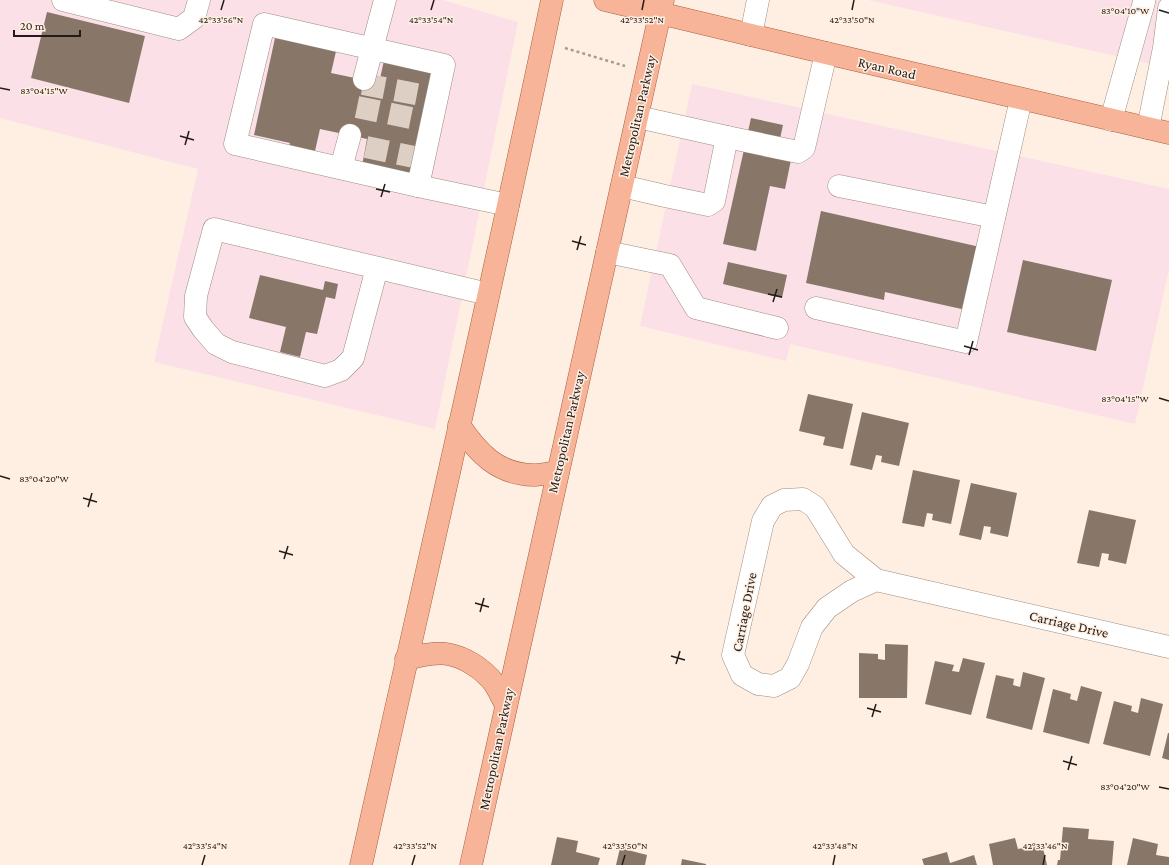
<svg xmlns="http://www.w3.org/2000/svg" width="1169" height="865" font-family="'Crimson Pro',serif">
  <style>
    .commercial { fill: #fbe0e7 }
    .building { fill: #887769 }
    .lines { fill: none; stroke-linecap: round; stroke-linejoin: round }
    .minor-tunnel { stroke: #decfc4; stroke-width: 22; stroke-dasharray: 22 11; stroke-linecap: butt }
    .minor-casing { stroke: #9d8c7e; stroke-width: 23 }
    .major-casing { stroke: #a95e3e; stroke-width: 23 }
    .path { stroke: #a89b92; stroke-width: 2.5; stroke-dasharray: 3 3; stroke-linecap: butt }
    .minor { stroke: #fff; stroke-width: 22 }
    .major { stroke: #f7b498; stroke-width: 22 }
    .ticks { fill: none; stroke: #221b16; stroke-width: 1.5 }
    .labels { text-anchor: middle; dominant-baseline: central; stroke-width: 3; stroke-linejoin: round; paint-order: stroke }
    .street-label { font-size: 14px; fill: #221b16; stroke: #ffefe3 }
    .ticks-label { font-size: 10px; text-anchor: middle; fill: #221b16; stroke: #ffefe3; stroke-width: 3; stroke-linejoin: round; paint-order: stroke }
  </style>
  <rect width="100%" height="100%" fill="#ffefe3"/>
  <!-- commercial -->
  <g class="commercial">
    <polygon points="0,0 443,0 518,22 435,429 154,362 198,169 0,118"/>
    <polygon points="868,0 1169,0 1169,68"/>
    <polygon points="692,84 1169,189 1169,269 1135,424 790,344 786,361 640,326"/>
  </g>
  <!-- building -->
  <g class="building">
    <polygon points="47,12 145,36 129,103 31,78"/>
    <polygon points="275,38 311,45 337,47 331,73 379,83 385,56 433,66 410,176 362,166 367,139 320,129 315,151 289,146 290,143 254,135"/>
    <polygon points="751,118 783,125 776,157 791,160 785,189 770,186 756,251 723,244"/>
    <polygon points="821,211 980,247 966,310 885,292 884,300 806,283"/>
    <polygon points="1023,260 1112,280 1096,351 1007,332"/>
    <polygon points="728,262 787,275 782,298 723,284"/>
    <polygon points="260,275 323,290 325,281 338,284 335,299 326,297 317,334 306,332 300,357 280,352 286,327 249,318"/>
    <polygon points="808,394 853,404 843,449 823,445 825,437 799,431"/>
    <polygon points="862,412 909,423 899,466 881,462 882,456 876,455 872,470 850,465"/>
    <polygon points="913,470 960,480 951,524 932,520 933,514 927,513 924,527 902,523"/>
    <polygon points="971,483 1017,493 1008,537 990,533 991,527 984,526 981,540 959,535"/>
    <polygon points="1089,510 1136,520 1126,564 1108,560 1109,554 1102,553 1099,567 1077,563"/>
    <polygon points="885,644 908,645 907,698 859,698 859,653 878,654 878,659 885,660"/>
    <polygon points="963,658 985,663 971,715 925,704 935,661 954,665 952,671 959,672"/>
    <polygon points="1023,672 1045,678 1032,730 986,718 996,675 1014,679 1013,685 1020,687"/>
    <polygon points="1081,686 1102,692 1089,744 1043,732 1053,689 1071,694 1070,699 1077,701"/>
    <polygon points="1141,698 1163,704 1150,756 1103,744 1114,701 1132,706 1131,711 1138,713"/>
    <polygon points="1168,733 1169,733 1169,760 1162,758"/>
    <polygon points="1063,827 1089,829 1088,839 1114,841 1112,865 1057,865 1058,860 1060,860"/>
    <polygon points="557,837 578,841 576,852 600,858 598,865 551,865"/>
    <polygon points="1015,838 1018,849 1042,844 1047,865 993,865 989,844"/>
    <polygon points="1133,838 1158,844 1156,855 1169,857 1169,865 1127,865"/>
    <polygon points="620,848 647,855 645,865 616,865"/>
    <polygon points="947,852 950,863 974,855 977,865 924,865 922,859"/>
    <polygon points="682,859 706,864 706,865 681,865"/>
  </g>
  <g class="lines">
    <!-- minor-tunnel -->
    <g class="minor-tunnel">
      <polyline points="363,84 426,96"/>
      <polyline points="357,107 421,120"/>
      <polyline points="366,147 414,157"/>
    </g>
    <defs>
      <g id="minor">
        <polyline points="63,0 179,29 194,18 199,0"/>
        <polygon points="264,24 444,65 418,186 235,144"/>
        <polyline points="751,35 758,0"/>
        <polyline points="364,79 385,0"/>
        <polyline points="1111,120 1144,2"/>
        <polyline points="1148,128 1164,48 1169,8"/>
        <polyline points="727,137 798,152 804,148 826,53"/>
        <polyline points="341,168 350,135"/>
        <polyline points="418,186 508,205"/>
        <polyline points="622,186 665,196 708,205 714,201 727,137 638,117"/>
        <polyline points="839,186 994,217"/>
        <polyline points="607,252 670,265 696,308 777,328"/>
        <polyline points="377,268 353,358 341,370 325,376 232,352 216,344 203,329 195,317 196,296 214,229 488,294"/>
        <polyline points="816,308 966,342 1021,99"/>
        <polyline points="876,580 852,591 827,608 812,627 798,664 790,678 774,686 758,684 742,675 733,655 763,521 772,506 784,500 803,499 815,507 844,554 876,580 1169,647"/>
      </g>
      <g id="major">
        <polyline points="605,0 826,53 1169,133"/>
        <path d="M459,425C478,453 497,474 533,475C541,475 549,473 558,472"/>
        <path d="M406,659C419,656 434,652 447,654C465,657 483,669 494,683C499,690 502,698 506,705"/>
        <path d="M361,865C425,577 492,289 552,0"/>
        <polyline points="471,865 663,0"/>
      </g>
    </defs>
    <!-- minor casing -->
    <use href="#minor" class="minor-casing"/>
    <!-- major casing -->
    <use href="#major" class="major-casing"/>
    <!-- path -->
    <polyline class="path" points="565,48 625,66"/>
    <!-- minor -->
    <use href="#minor" class="minor"/>
    <!-- major -->
    <use href="#major" class="major"/>
  </g>
  <!-- ticks -->
  <path class="ticks" d="M221,10L224,0M431,10L434,0M642,10L644,0M852,10L854,0M1159,10L1169,13M0,88L10,90M180,136L194,140M185,145L189,131M376,189L390,192M381,197L385,184M572,241L586,245M577,250L581,236M768,294L782,297M773,302L777,289M964,346L978,350M969,355L973,341M1159,398L1169,401M0,476L10,479M83,498L97,502M88,507L92,493M279,551L293,555M284,559L288,546M475,603L489,607M480,612L484,598M671,656L685,660M676,664L680,651M867,708L881,712M872,717L876,704M1063,761L1077,765M1068,770L1072,756M1159,787L1169,789M202,865L205,855M412,865L415,855M622,865L625,855M833,865L835,855M1043,865L1045,855"/>
  <g class="labels">
    <!-- street labels -->
    <g class="street-label">
      <text transform="translate(887 68) rotate(13)">Ryan Road</text>
      <text transform="translate(637 116) rotate(-77)">Metropolitan Parkway</text>
      <text transform="translate(566 432) rotate(-77)">Metropolitan Parkway</text>
      <text transform="translate(744 612) rotate(-79)">Carriage Drive</text>
      <text transform="translate(1069 624) rotate(13)">Carriage Drive</text>
      <text transform="translate(496 749) rotate(-78)">Metropolitan Parkway</text>
    </g>
  </g>
  <g class="ticks-label">
    <text x="1125" y="14">83°04'10"W</text>
    <text x="221" y="23">42°33'56"N</text>
    <text x="431" y="23">42°33'54"N</text>
    <text x="642" y="23">42°33'52"N</text>
    <text x="852" y="23">42°33'50"N</text>
    <text x="44" y="94">83°04'15"W</text>
    <text x="1125" y="402">83°04'15"W</text>
    <text x="44" y="482">83°04'20"W</text>
    <text x="1125" y="790">83°04'20"W</text>
    <text x="205" y="849">42°33'54"N</text>
    <text x="415" y="849">42°33'52"N</text>
    <text x="625" y="849">42°33'50"N</text>
    <text x="835" y="849">42°33'48"N</text>
    <text x="1045" y="849">42°33'46"N</text>
  </g>
  <!-- scale -->
  <path d="M14 30v6h66v-6" fill="none" stroke="#221b16" stroke-width="2"/>
  <text x="20" y="30" font-size="12" fill="#221b16" stroke="#ffefe3" stroke-width="3" paint-order="stroke">20 m</text>
</svg>
